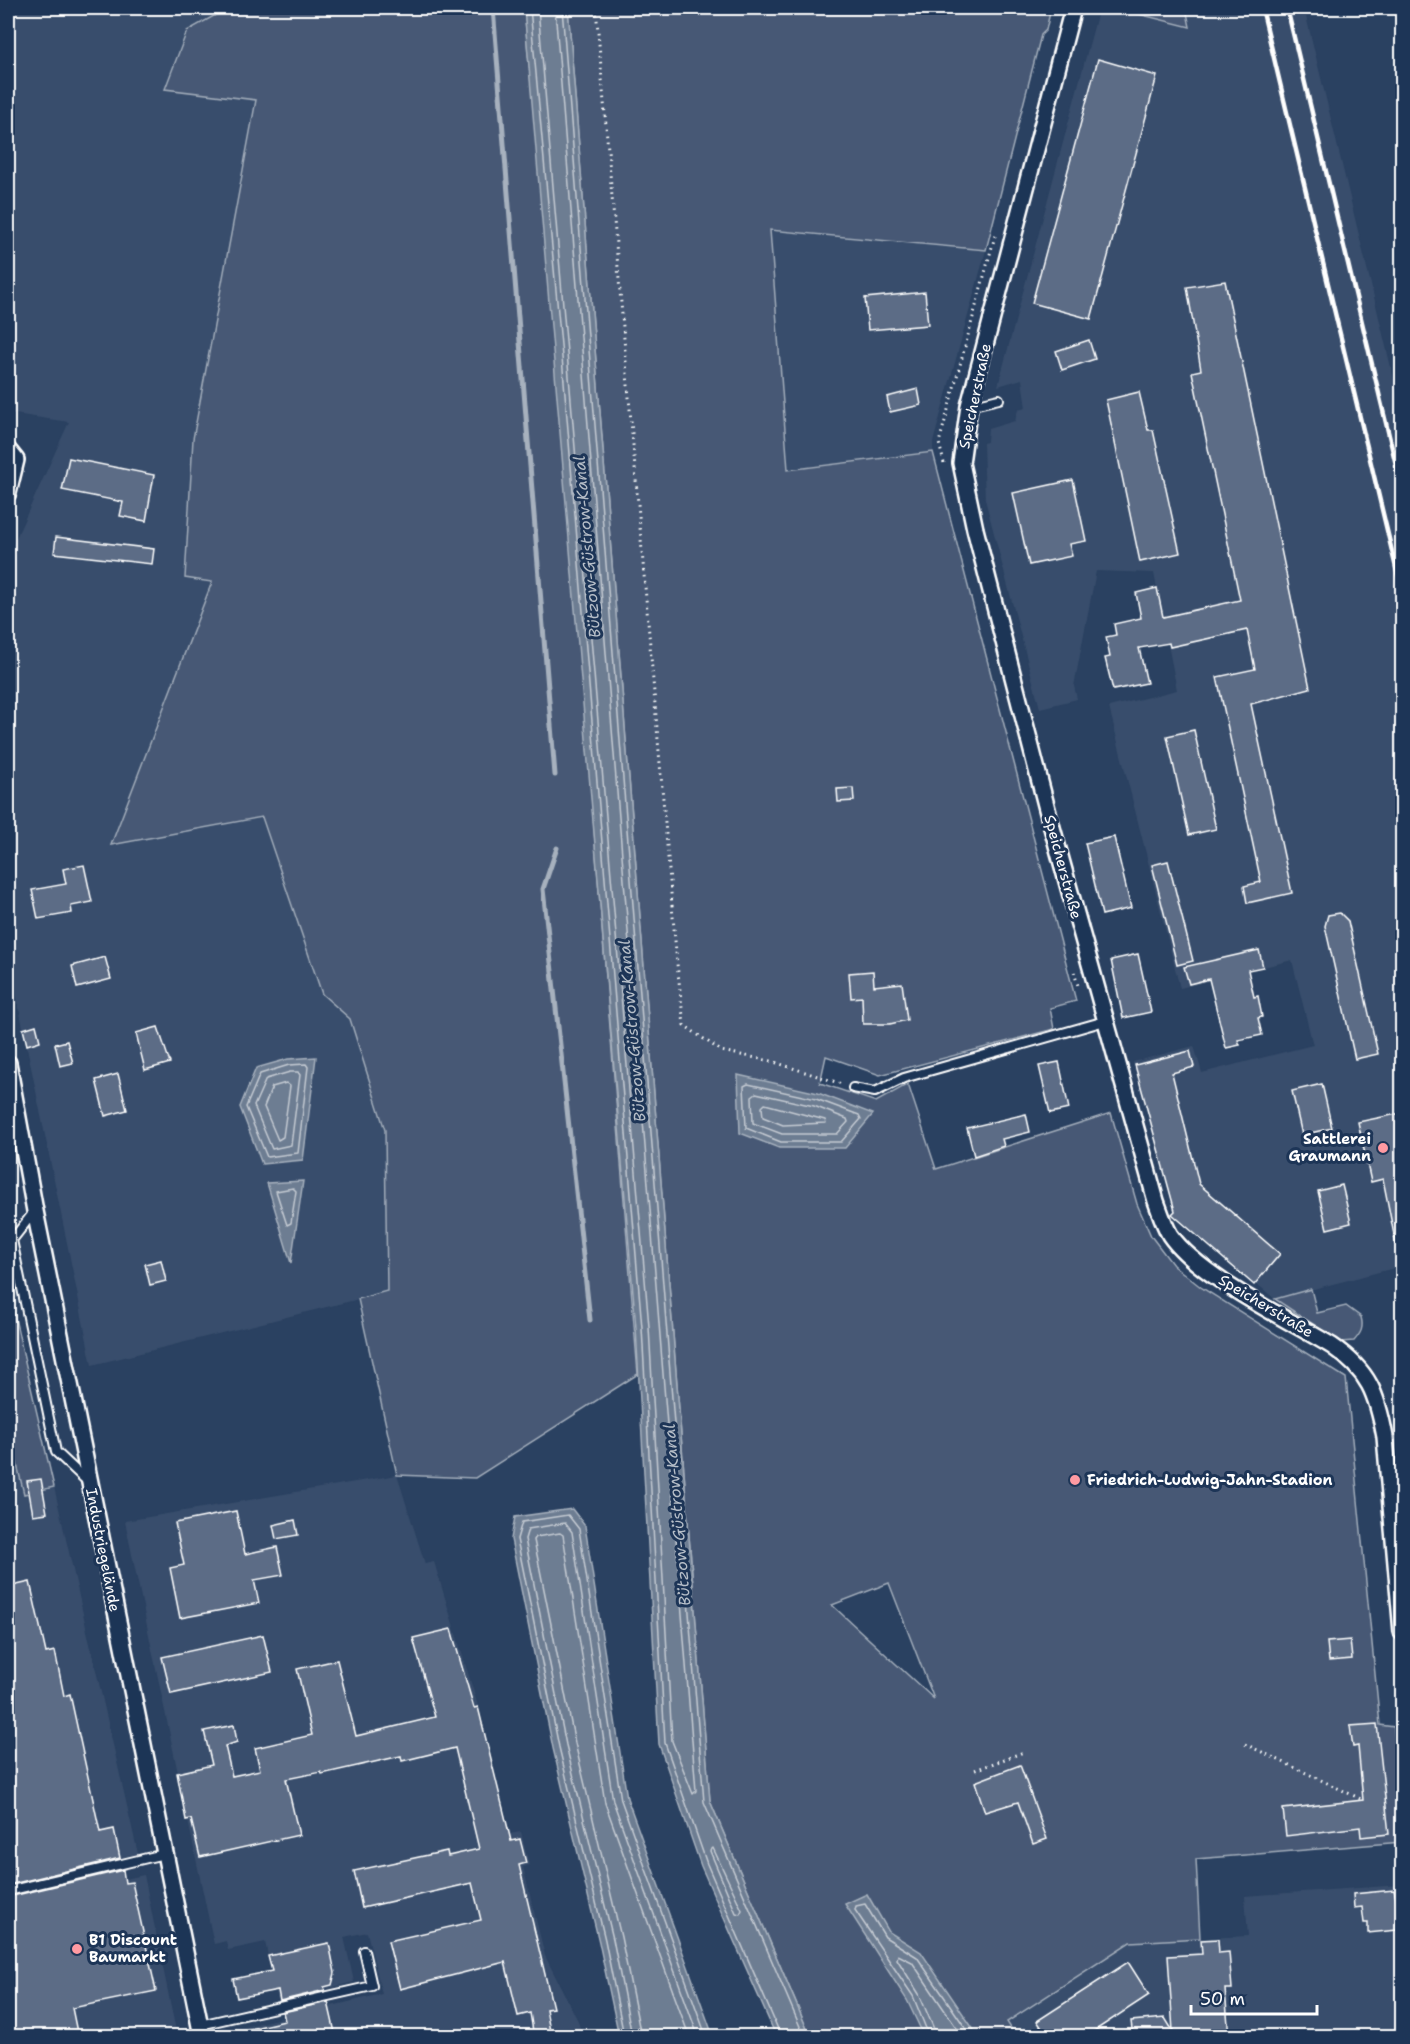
<svg xmlns="http://www.w3.org/2000/svg" width="1410" height="2044" font-family="'Shantell Sans',sans-serif">
  <style>
    .built { fill: #394e6c }
    .green { fill: #465975; stroke: #a2acba; stroke-width: 1.5; fill-rule: evenodd }
    .water { fill: #6d7d92; stroke: #a7b1be; stroke-width: 1.5 }
    .lines { fill: none; stroke-linecap: round; stroke-linejoin: round }
    .shore { stroke: #c5cbd3; stroke-width: 1.5 }
    .stream { stroke: #a7b1be; stroke-width: 5 }
    .building { fill: #5b6c86; stroke: #fff; stroke-width: 1.5 }
    .lane-casing { stroke: #fff; stroke-width: 12 }
    .street-casing { stroke: #fff; stroke-width: 20 }
    .path { stroke: #fff; stroke-width: 3; stroke-dasharray: 1.5 4.5; stroke-linecap: butt }
    .lane { stroke: #1d3557; stroke-width: 8 }
    .street { stroke: #1d3557; stroke-width: 15 }
    .rail { stroke: #fff; stroke-width: 4.5 }
    .poi-dot { fill: #ff9aa2; stroke: #1d3557; stroke-width: 2 }
    .labels { text-anchor: middle; dominant-baseline: central; stroke-width: 6; stroke-linejoin: round; paint-order: stroke }
    .street-label { font-size: 15px; fill: #fff; stroke: #1d3557 }
    .poi-label { font-size: 15px; font-weight: bold; fill: #fff; stroke: #1d3557; text-anchor: start }
    .water-label { font-size: 16px; font-style: italic; fill: #b6bec8; stroke: #1d3557 }
  </style>
  <rect width="100%" height="100%" fill="#2a4161"/>
  <filter id="ink" filterUnits="userSpaceOnUse"><feTurbulence type="fractalNoise" baseFrequency=".0167" numOctaves="2"/><feDisplacementMap in="SourceGraphic" scale="12" xChannelSelector="R" yChannelSelector="G"/><feConvolveMatrix kernelMatrix="1 2 1 2 8 2 1 2 1" color-interpolation-filters="sRGB"/></filter>
  <g filter="url(#ink)">
    <!-- built -->
    <g class="built">
      <polygon points="8,8 228,8 187,31 165,89 256,100 193,439 185,578 212,582 111,845 262,816 322,993 350,1019 385,1130 387,1292 92,1365 8,954 8,575 16,553 11,549 69,422 8,413"/>
      <polygon points="1099,8 1115,8 1189,27 1186,8 1304,8 1402,413 1402,1266 1275,1299 1176,1216 1133,1062 1194,1046 1202,1073 1313,1045 1292,960 1180,988 1109,707 1177,690 1154,573 1096,571 1074,686 1077,699 1040,708 985,499 983,443 987,442 988,429 1015,421 1018,410 1026,408 1022,379 998,386"/>
      <polygon points="769,230 986,250 933,442 933,452 788,470"/>
      <polygon points="8,1426 24,1494 54,1487 138,1854 8,1880"/>
      <polygon points="397,1475 425,1564 434,1562 478,1706 510,1834 521,1832 529,1865 523,1867 545,1956 578,2021 582,2036 220,2036 219,2033 382,1994 367,1932 344,1937 354,1982 278,2001 265,1942 228,1950 226,1941 214,1944 125,1521"/>
      <polygon points="144,1875 177,2036 8,2036 8,1904"/>
      <polygon points="1402,1885 1402,2036 1016,2036 1007,2022 1130,1942 1248,1936 1245,1896"/>
    </g>
    <!-- green -->
    <g class="green">
      <polygon points="228,8 524,8 555,346 638,1374 475,1478 397,1475 358,1299 387,1291 385,1130 350,1019 322,994 262,817 111,845 212,582 185,578 193,439 256,100 165,89 187,31"/>
      <path d="M568,8H1051L1046,30L1041,35L986,250L770,230L788,470L933,452L1076,1001L1050,1008L1054,1029L880,1075L826,1056L820,1083L876,1102L908,1084L936,1169L1111,1113L1137,1204L1151,1236L1173,1265L1202,1288L1346,1378L1380,1725L1394,1727L1402,1842L1196,1859L1200,1938L1130,1942L1007,2022L1016,2036H810L710,1801ZM889,1583L934,1699L832,1605Z"/>
      <polygon points="1115,8 1186,8 1190,27"/>
      <polygon points="8,1288 54,1487 24,1494 8,1426"/>
      <path d="M1311,1289L1317,1313L1346,1306L1361,1317C1364,1328 1361,1333 1354,1341L1340,1342L1275,1299Z"/>
    </g>
    <!-- water -->
    <g class="water">
      <polygon points="524,8 568,8 710,1801 810,2036 776,2036 701,1866 659,1744 636,1328"/>
      <polygon points="316,1057 303,1160 262,1164 240,1107 256,1068 288,1059"/>
      <polygon points="738,1075 818,1093 873,1114 845,1148 779,1148 740,1133"/>
      <polygon points="303,1181 291,1263 267,1183"/>
      <polygon points="572,1509 585,1526 627,1798 713,2036 619,2036 599,1942 553,1748 511,1539 515,1517"/>
      <polygon points="867,1894 889,1932 921,1952 978,2036 924,2036 907,2000 845,1904"/>
    </g>
    <g class="lines">
      <!-- shore -->
      <g class="shore">
        <polyline points="530,8 561,345 642,1328 665,1743 707,1864 781,2036"/>
        <polyline points="538,8 649,1327 672,1741 693,1794 696,1791 555,8"/>
        <polyline points="562,8 704,1802 804,2036"/>
        <polygon points="306,1064 308,1067 298,1153 267,1157 246,1107 260,1074 289,1065"/>
        <polygon points="290,1072 298,1072 300,1075 291,1145 272,1149 254,1106 266,1079"/>
        <polygon points="286,1083 290,1086 283,1137 278,1140 264,1107 272,1087"/>
        <polygon points="748,1084 816,1099 859,1115 861,1119 841,1142 781,1142 746,1128 744,1086"/>
        <polygon points="756,1093 814,1106 847,1119 848,1122 837,1134 782,1134 753,1123 752,1096"/>
        <polygon points="765,1104 825,1120 826,1123 783,1125 763,1117 762,1107"/>
        <polygon points="293,1188 296,1191 291,1223 287,1225 276,1191"/>
        <polygon points="713,1848 742,1910 740,1914 736,1913 710,1851"/>
        <polyline points="624,2036 605,1940 559,1747 517,1539 522,1522 568,1515 579,1529 621,1800 706,2036"/>
        <polyline points="632,2036 613,1939 566,1745 525,1539 528,1529 565,1523 572,1532 613,1801 698,2036"/>
        <polyline points="641,2036 621,1937 575,1743 534,1540 536,1537 560,1533 563,1535 605,1803 689,2036"/>
        <polyline points="929,2036 913,1996 855,1910 856,1906 865,1904 885,1937 917,1957 971,2036"/>
        <polyline points="937,2036 919,1994 897,1959 898,1955 912,1962 962,2036"/>
      </g>
      <!-- stream -->
      <g class="stream">
        <polyline points="493,8 555,775"/>
        <polyline points="557,848 543,889 590,1320"/>
      </g>
    </g>
    <!-- building -->
    <g class="building">
      <polygon points="1098,59 1157,76 1091,319 1032,303"/>
      <polygon points="1225,281 1310,688 1251,704 1292,893 1247,903 1244,886 1261,882 1217,677 1255,669 1247,630 1170,647 1169,643 1139,648 1147,683 1113,690 1105,658 1110,657 1106,637 1116,635 1114,624 1141,618 1136,593 1157,588 1163,617 1240,600 1192,372 1201,370 1187,287"/>
      <polygon points="925,292 928,325 868,330 865,298"/>
      <polygon points="1089,340 1095,359 1062,370 1056,351"/>
      <polygon points="918,389 921,405 890,412 887,397"/>
      <polygon points="1139,392 1148,430 1153,430 1180,553 1140,562 1106,400"/>
      <polygon points="69,458 154,475 146,521 120,516 123,502 62,490"/>
      <polygon points="1073,480 1086,541 1069,544 1072,556 1029,565 1013,493"/>
      <polygon points="56,537 154,549 152,564 54,553"/>
      <polygon points="1194,730 1216,829 1189,835 1167,736"/>
      <polygon points="853,788 854,801 838,802 837,789"/>
      <polygon points="1114,837 1131,908 1102,915 1085,843"/>
      <polygon points="1168,861 1193,961 1177,965 1152,865"/>
      <polygon points="84,865 92,902 71,906 72,913 38,919 32,890 66,884 63,869"/>
      <polygon points="1340,913 1348,921 1378,1054 1355,1059 1325,926 1328,915"/>
      <polygon points="1259,950 1263,967 1248,970 1254,997 1258,996 1262,1017 1258,1018 1262,1035 1238,1040 1240,1045 1226,1048 1209,979 1189,984 1184,967"/>
      <polygon points="1138,954 1151,1012 1123,1018 1111,960"/>
      <polygon points="105,957 111,979 77,988 72,966"/>
      <polygon points="873,971 874,986 902,983 907,1020 890,1024 863,1024 862,997 851,998 849,973"/>
      <polygon points="36,1025 40,1041 27,1045 23,1029"/>
      <polygon points="158,1027 170,1063 145,1070 136,1033"/>
      <polygon points="67,1041 73,1063 60,1066 55,1044"/>
      <polygon points="1190,1051 1194,1067 1172,1073 1199,1184 1280,1254 1254,1285 1172,1214 1175,1211 1135,1065"/>
      <polygon points="1059,1062 1069,1109 1050,1113 1039,1066"/>
      <polygon points="118,1074 127,1110 105,1116 96,1080"/>
      <polygon points="1322,1084 1332,1128 1302,1135 1292,1091"/>
      <polygon points="1402,1113 1402,1244 1396,1245 1383,1179 1371,1182 1358,1122"/>
      <polygon points="1026,1114 1030,1132 1002,1139 1004,1146 974,1156 967,1128"/>
      <polygon points="1342,1185 1351,1223 1327,1229 1318,1191"/>
      <polygon points="161,1260 166,1281 150,1285 145,1264"/>
      <polygon points="41,1479 47,1513 33,1515 27,1481"/>
      <polygon points="236,1511 245,1554 277,1547 283,1575 254,1580 259,1603 180,1618 170,1568 184,1565 175,1523"/>
      <polygon points="295,1520 298,1535 276,1539 273,1525"/>
      <polygon points="30,1582 46,1653 55,1651 64,1696 70,1694 100,1832 114,1829 120,1858 8,1885 8,1587"/>
      <polygon points="451,1629 474,1708 478,1707 511,1841 520,1839 526,1863 519,1865 553,2008 546,2009 551,2037 534,2037 530,2013 518,2016 505,1962 400,1989 388,1941 481,1920 472,1883 362,1908 354,1871 447,1851 448,1856 479,1849 455,1748 402,1761 401,1756 322,1774 321,1772 286,1779 299,1835 200,1857 191,1819 186,1820 177,1773 212,1765 204,1731 234,1725 237,1742 225,1746 232,1776 260,1770 255,1748 312,1735 297,1669 337,1660 356,1736 435,1717 413,1638"/>
      <polygon points="263,1635 272,1672 171,1694 162,1657"/>
      <polygon points="1350,1640 1352,1659 1329,1661 1327,1642"/>
      <polygon points="1377,1724 1389,1834 1361,1837 1360,1827 1286,1836 1283,1809 1363,1800 1358,1746 1353,1747 1350,1726"/>
      <polygon points="1020,1765 1047,1839 1033,1844 1018,1802 985,1812 975,1782"/>
      <polygon points="123,1870 125,1883 132,1882 156,1991 72,2008 78,2037 8,2037 8,1897"/>
      <polygon points="1394,1890 1400,1916 1396,1916 1397,1930 1368,1933 1368,1923 1364,1923 1362,1907 1354,1908 1353,1894"/>
      <polygon points="1218,1939 1219,1953 1229,1952 1232,1989 1225,1989 1229,2037 1133,2037 1131,2021 1165,2018 1173,2031 1168,1956 1202,1954 1201,1940"/>
      <polygon points="329,1943 335,1973 332,1985 324,1987 325,1990 280,2001 278,1990 237,1998 233,1979 272,1971 268,1956"/>
      <polygon points="1128,1962 1149,1995 1085,2037 1048,2037 1037,2021"/>
      <polygon points="328,2002 336,2037 242,2037 241,2031 285,2021 283,2012"/>
    </g>
    <g class="lines">
      <defs>
        <g id="lane">
          <polyline points="969,406 999,399"/>
          <polyline points="853,1088 875,1092 904,1078 1105,1021"/>
          <polyline points="34,1212 12,1240 56,1452 88,1482"/>
          <polyline points="8,1891 164,1854"/>
          <polyline points="200,2025 372,1986 364,1951"/>
        </g>
        <g id="street">
          <path d="M1073,8L969,406L961,463L975,529L1048,813L1156,1201C1160,1212 1164,1225 1170,1235C1199,1277 1286,1318 1332,1346C1369,1371 1377,1394 1385,1437L1402,1632"/>
          <polyline points="8,450 16,460 8,493"/>
          <polyline points="8,1063 35,1211 202,2036"/>
        </g>
      </defs>
      <!-- lane casing -->
      <use href="#lane" class="lane-casing"/>
      <!-- street casing -->
      <use href="#street" class="street-casing"/>
      <!-- path -->
      <g class="path">
        <polyline points="596,8 677,964 684,1025 721,1051 771,1061 842,1084"/>
        <polyline points="944,463 939,443 996,232"/>
        <polyline points="1074,972 1079,989"/>
        <polyline points="1245,1744 1363,1800"/>
        <polyline points="975,1770 1024,1752"/>
      </g>
      <!-- lane -->
      <use href="#lane" class="lane"/>
      <!-- street -->
      <use href="#street" class="street"/>
      <!-- rail -->
      <g class="rail">
        <polyline points="1262,8 1402,593"/>
        <polyline points="1287,8 1402,490"/>
      </g>
    </g>
  </g>
  <!-- markers -->
  <g class="poi-dot">
    <circle cx="1383" cy="1148" r="6"/>
    <circle cx="1075" cy="1480" r="6"/>
    <circle cx="77" cy="1949" r="6"/>
  </g>
  <g class="labels">
    <!-- street labels -->
    <g class="street-label">
      <text transform="translate(975 396) rotate(-78)">Speicherstraße</text>
      <text transform="translate(1063 867) rotate(75)">Speicherstraße</text>
      <text transform="translate(1266 1306) rotate(31)">Speicherstraße</text>
      <text transform="translate(103 1550) rotate(79)">Industriegelände</text>
    </g>
    <!-- poi labels -->
    <g class="poi-label">
      <text x="1371" y="1139" text-anchor="end">Sattlerei<tspan x="1371" dy="17">Graumann</tspan></text>
      <text x="1087" y="1480">Friedrich-Ludwig-Jahn-Stadion</text>
      <text x="89" y="1940">B1 Discount<tspan x="89" dy="17">Baumarkt</tspan></text>
    </g>
    <!-- water labels -->
    <g class="water-label">
      <text transform="translate(587 547) rotate(-95)">Bützow-Güstrow-Kanal</text>
      <text transform="translate(632 1031) rotate(-95)">Bützow-Güstrow-Kanal</text>
      <text transform="translate(677 1515) rotate(-95)">Bützow-Güstrow-Kanal</text>
    </g>
  </g>
  <!-- margin -->
  <rect width="1410" height="2044" fill="none" stroke="#1d3557" stroke-width="30"/>
  <rect x="15" y="15" width="1380" height="2014" fill="none" stroke="#fff" stroke-width="2" filter="url(#ink)"/>
  <!-- scale -->
  <path d="M1191 2005v9h126v-9" fill="none" stroke="#ffffff" stroke-width="3"/>
  <text x="1200" y="2005" font-size="18" fill="#ffffff" stroke="#1d3557" stroke-width="4.5" paint-order="stroke">50 m</text>
</svg>
